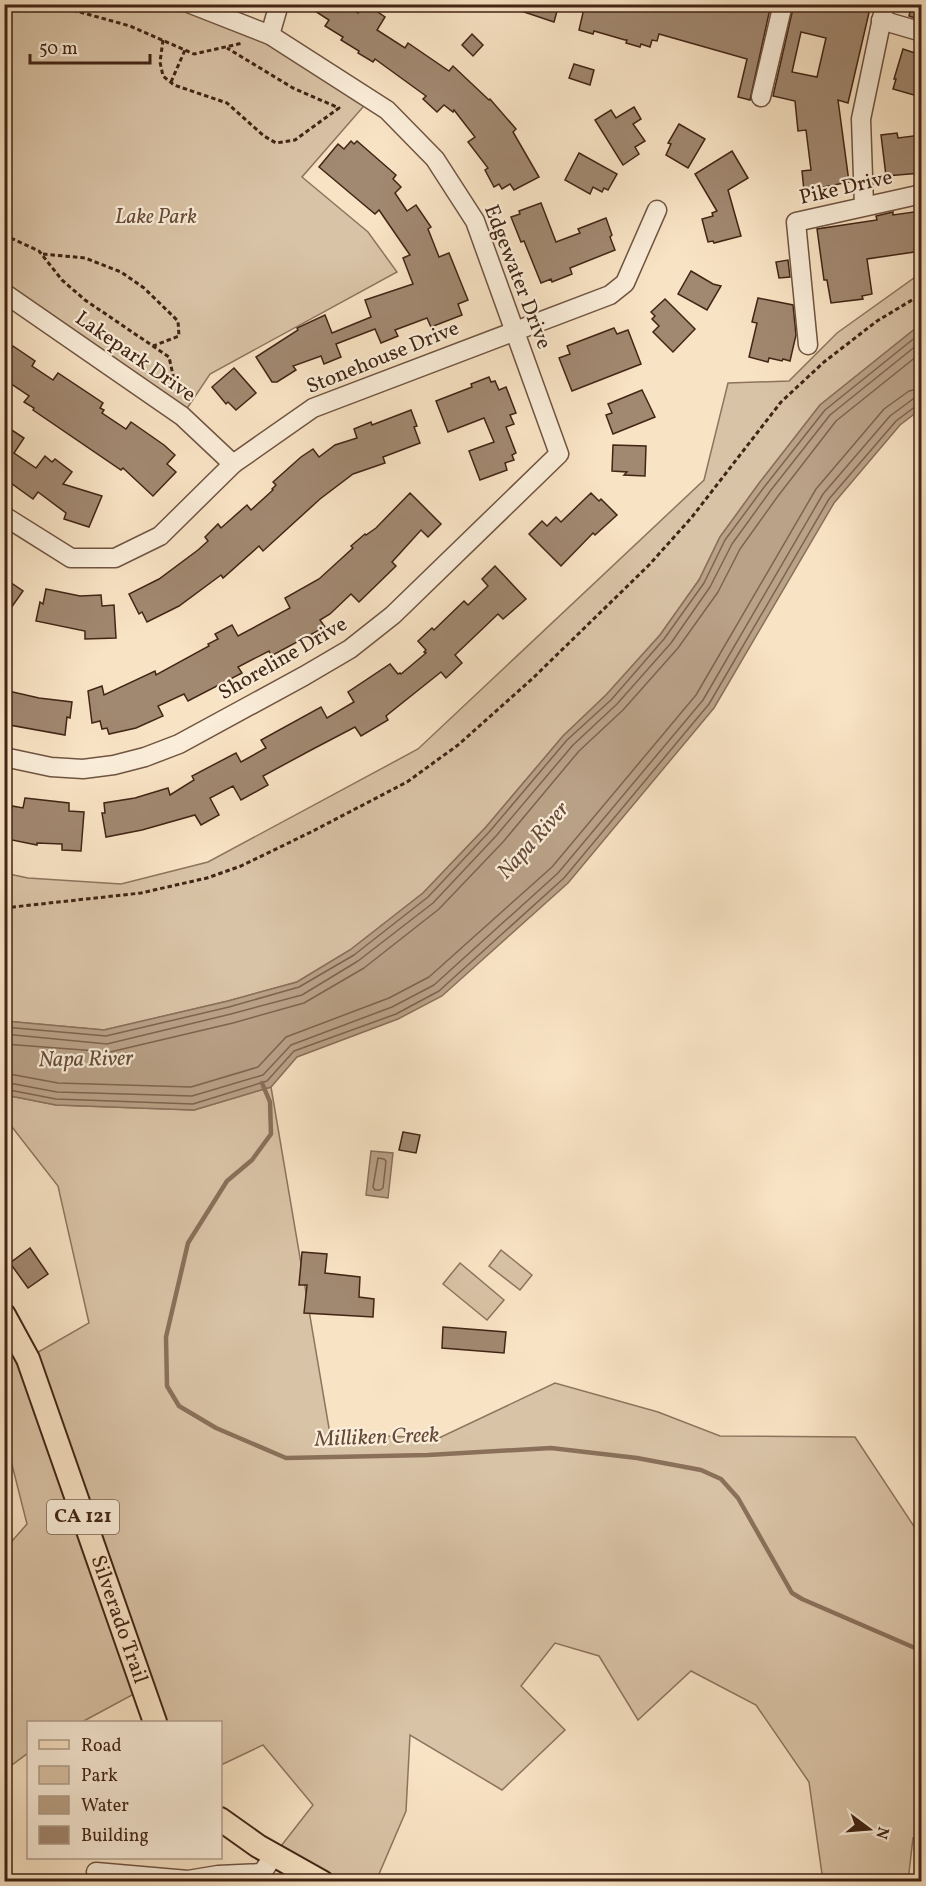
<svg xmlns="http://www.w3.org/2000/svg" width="926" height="1886" font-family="Vollkorn,serif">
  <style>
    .green { fill: #d9c3a6; stroke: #8e745e; stroke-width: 1.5 }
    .water { fill: #baa288; stroke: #8a705a; stroke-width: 1.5 }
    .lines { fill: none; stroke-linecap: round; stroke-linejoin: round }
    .shore { stroke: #7e644e; stroke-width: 1.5 }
    .stream { stroke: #8a705a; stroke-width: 4.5 }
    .building { fill: #a18870; stroke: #422515; stroke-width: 1.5; fill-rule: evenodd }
    .minor-casing { stroke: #705441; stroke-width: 21 }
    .major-casing { stroke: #422515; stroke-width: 26 }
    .path { stroke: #422515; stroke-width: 3; stroke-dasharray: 4.5 3; stroke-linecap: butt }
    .minor { stroke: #faedd9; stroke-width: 18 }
    .major { stroke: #f8e3c4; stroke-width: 22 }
    .labels { text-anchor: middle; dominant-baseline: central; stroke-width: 4.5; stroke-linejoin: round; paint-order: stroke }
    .shield { fill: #faedd9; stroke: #796150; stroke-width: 1.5 }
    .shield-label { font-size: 20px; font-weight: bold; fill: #422515 }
    .street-label { font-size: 21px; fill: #422515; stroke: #faedd9 }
    .park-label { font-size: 21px; font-style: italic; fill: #684c39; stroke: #faedd9 }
    .water-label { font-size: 22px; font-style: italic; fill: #664a38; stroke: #faedd9 }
  </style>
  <rect width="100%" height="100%" fill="#f8e3c4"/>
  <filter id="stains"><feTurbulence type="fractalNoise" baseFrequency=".00333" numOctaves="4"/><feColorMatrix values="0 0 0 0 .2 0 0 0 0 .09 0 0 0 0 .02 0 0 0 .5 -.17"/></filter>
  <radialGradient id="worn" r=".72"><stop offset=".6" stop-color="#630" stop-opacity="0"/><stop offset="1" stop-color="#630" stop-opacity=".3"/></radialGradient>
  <!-- green -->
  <g class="green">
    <polygon points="4,5 191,5 270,35 370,99 302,177 368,232 397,272 210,374 182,416 5,297"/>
    <polygon points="921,273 921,324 820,405 760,482 720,537 699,580 660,635 606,695 563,736 486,827 423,893 350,950 297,982 228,1001 104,1030 5,1021 4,873 28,878 121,884 208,862 418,749 704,480 728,383 789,381 837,333"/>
    <polygon points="271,1087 330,1434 439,1438 555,1383 658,1412 720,1436 855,1437 921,1537 922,1838 913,1838 908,1881 823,1881 809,1782 756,1705 691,1671 638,1720 599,1656 555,1643 521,1686 565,1730 502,1790 410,1735 406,1811 376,1881 322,1881 274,1855 313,1805 263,1745 221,1765 220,1722 158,1722 143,1689 82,1722 28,1722 28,1753 5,1770 5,1549 27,1524 5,1437 4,1315 28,1358 89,1323 58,1186 5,1118 5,1095 56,1105 194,1110"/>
    <polygon points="501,1250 532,1275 520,1290 489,1266"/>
    <polygon points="460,1263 504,1300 487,1320 443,1284"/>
  </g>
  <!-- water -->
  <g class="water">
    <polygon points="921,324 921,409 900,425 834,503 714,708 568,883 442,996 398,1019 297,1057 271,1087 194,1110 56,1105 5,1095 5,1021 104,1030 228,1001 297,982 350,950 423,893 486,827 563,736 606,695 660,635 699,580 720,537 760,482 820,405"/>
    <polygon points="371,1151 393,1153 388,1198 366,1195"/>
  </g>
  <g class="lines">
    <!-- shore -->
    <g class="shore">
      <polyline points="4,1027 106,1036 229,1007 299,987 354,955 428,897 490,831 567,740 611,700 664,639 704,583 725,540 765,486 825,410 922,332"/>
      <polyline points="4,1034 107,1044 231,1014 302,995 358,961 433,903 496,836 573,745 617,704 671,643 710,587 732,544 771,490 830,415 922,341"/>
      <polyline points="4,1044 110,1052 233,1023 304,1003 364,968 439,909 503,842 579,751 623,710 678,648 718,592 740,549 778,496 836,421 922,352"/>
      <polyline points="4,1073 58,1083 191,1087 258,1067 286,1037 389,998 429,977 552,867 696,695 816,489 884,409 909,391 922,388"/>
      <polyline points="4,1082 57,1092 192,1096 263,1075 291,1045 392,1007 434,985 558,873 703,700 823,494 890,416 913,399 922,397"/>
      <polyline points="4,1089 56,1099 193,1104 267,1081 294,1051 396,1014 439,991 564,878 709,704 829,499 896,421 916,406 922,405"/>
      <polygon points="378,1158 384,1159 386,1161 383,1188 380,1190 375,1190 373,1187"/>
    </g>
    <!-- stream -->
    <polyline class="stream" points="262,1083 270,1102 271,1134 252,1160 227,1181 188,1243 166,1337 167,1386 179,1406 216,1428 286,1458 428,1455 551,1448 637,1458 701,1470 721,1479 738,1498 792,1593 802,1599 922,1651"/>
  </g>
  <!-- building -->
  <g class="building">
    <polygon points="304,4 344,4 358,13 363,4 366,4 385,17 377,30 405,48 408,43 449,71 453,66 489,100 490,99 516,129 513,132 539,177 514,190 510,184 502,189 499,184 494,187 485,170 488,168 468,142 475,137 454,110 453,112 444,105 437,112 423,99 426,96 375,59 373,62 358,53 359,51 341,40 343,37 325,26 329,20"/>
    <polygon points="512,4 559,4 554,22 512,8"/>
    <polygon points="585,4 771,4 750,100 738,97 747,59 659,34 657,41 652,40 650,47 641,44 640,47 626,43 627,40 625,40 594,31 593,34 579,30"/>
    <path d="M794,4H871L848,103L838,100L849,182L804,191L802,171L811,170L806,130L798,131L795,101L773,96ZM801,32L826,38L817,77L792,72Z"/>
    <polygon points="912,4 921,4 921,20 909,16"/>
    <polygon points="472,34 483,45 473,56 462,45"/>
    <polygon points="903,49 921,55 921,97 893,89 896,79 894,79"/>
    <polygon points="574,64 594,70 590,85 569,78"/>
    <polygon points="634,107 641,119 633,124 645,141 635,147 639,154 623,165 595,120 611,110 616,118"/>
    <polygon points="679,124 705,139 688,168 666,155 671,144 668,143"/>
    <polygon points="897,133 898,138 921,135 921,173 886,176 881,135"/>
    <polygon points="351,141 354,144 357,141 396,175 393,179 401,187 395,193 407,211 416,205 431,227 428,229 439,257 449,253 468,300 458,304 462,315 431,327 427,318 395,330 398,336 381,343 375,329 336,344 341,357 324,364 321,356 293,366 296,370 277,382 272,382 256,357 298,330 297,328 325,315 332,333 371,317 365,300 413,284 403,258 410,255 379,210 375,214 319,167 338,144 344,149"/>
    <polygon points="732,151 748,178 728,190 741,236 714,243 713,241 708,242 702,219 713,216 712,213 717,211 695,174"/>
    <polygon points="579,153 617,174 608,190 604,188 602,192 593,187 590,194 565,180"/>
    <polygon points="541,203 556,242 580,233 578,229 606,218 612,235 610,237 615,250 570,268 572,274 552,282 551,279 541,283 524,241 521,242 511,217 520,214 519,211"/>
    <polygon points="921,211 921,251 867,259 872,294 862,296 863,299 831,303 827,280 824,280 817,229 877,220 876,216 893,212 893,215"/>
    <polygon points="788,260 790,277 779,278 776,262"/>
    <polygon points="691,271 713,284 721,286 707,310 678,294"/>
    <polygon points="758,298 793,305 796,335 790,361 783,359 782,361 769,358 768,362 749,357 757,323 752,322"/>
    <polygon points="665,299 695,329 673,352 653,332 659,326 652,319 655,316 651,312"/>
    <polygon points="614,328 617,334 628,330 641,364 572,391 559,358 570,354 567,346"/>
    <polygon points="13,346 35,361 32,366 53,380 58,373 103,403 100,408 104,410 102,413 126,429 131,422 164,445 175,455 167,464 176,472 153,496 123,468 121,470 33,410 34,408 24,402 29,396 4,379 4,359"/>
    <polygon points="234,368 256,393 236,410 228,402 226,404 212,387"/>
    <polygon points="489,377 491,382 495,381 499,390 506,387 516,413 510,415 514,424 506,427 516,453 512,455 514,460 505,463 507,470 480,480 469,451 494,442 484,418 448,432 436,401 472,387 471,384"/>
    <polygon points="642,390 655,417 613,434 606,415 612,413 608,404"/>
    <polygon points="411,410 417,426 414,427 420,443 383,457 385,463 353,474 320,499 263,551 259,546 223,578 221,575 179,606 147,622 142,612 139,614 129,594 159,579 198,550 208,541 205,537 218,524 221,528 247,505 251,510 273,490 272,489 276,485 273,482 301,457 313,449 319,457 335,445 357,438 354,429 371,422 372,425"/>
    <polygon points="4,425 24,438 14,453 36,468 45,456 52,462 55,459 72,472 63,484 102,496 89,527 64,519 66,513 38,492 33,499 4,478"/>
    <polygon points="613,445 646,446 645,476 624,475 627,472 612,471"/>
    <polygon points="410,493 441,524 428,537 421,530 392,562 396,566 359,602 351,594 330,614 320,620 325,627 271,656 269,651 238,667 242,673 188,701 184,694 158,706 163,716 136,728 109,734 107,728 102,729 100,721 92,723 88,691 102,686 104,695 155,671 156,675 209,646 208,644 218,639 215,634 232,625 238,636 290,608 285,598 319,579 353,548 351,546 365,534 366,535 376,528"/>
    <polygon points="591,493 599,501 601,499 617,515 595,535 593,533 561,566 529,534 542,521 547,526 556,517 561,522"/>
    <polygon points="495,566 526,599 503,619 498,614 455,655 462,663 446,678 441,672 386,716 388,720 361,736 355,727 313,749 263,776 268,785 241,800 233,786 210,798 219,815 201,825 195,815 142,830 106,837 102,813 105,813 104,803 135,798 168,788 170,795 194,780 192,776 236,753 241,762 266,748 261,740 321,707 327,718 354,702 348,692 390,664 398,674 400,673 401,674 426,653 424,652 426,650 418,641 432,628 434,630 464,601 468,605 488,586 482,579"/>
    <polygon points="4,578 23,591 4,618"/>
    <polygon points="46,589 80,596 101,595 102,606 114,605 116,638 85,639 85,631 36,621 40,602 43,604"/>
    <polygon points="4,690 39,698 72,702 70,718 67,717 65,735 4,724"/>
    <polygon points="25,798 69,803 69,811 84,812 81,851 62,850 62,844 37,843 37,845 7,839 12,806 23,808"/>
    <polygon points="403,1132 420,1135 416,1153 399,1150"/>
    <polygon points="30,1248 48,1274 28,1288 10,1263"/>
    <polygon points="302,1252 327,1254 325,1273 360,1277 359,1297 374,1299 373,1317 304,1313 307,1285 299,1285"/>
    <polygon points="443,1327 506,1332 504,1353 442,1348"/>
  </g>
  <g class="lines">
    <defs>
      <g id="minor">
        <polyline points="881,20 922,32"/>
        <polyline points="270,35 279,4"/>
        <polyline points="761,97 783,4"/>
        <polyline points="864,206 861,119 885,4"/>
        <polyline points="4,293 182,416 233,464"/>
        <polyline points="808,345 796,222 922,194"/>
        <polyline points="4,516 71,558 115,558 160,536 233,464 313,408 610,295 625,283 657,210"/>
        <polyline points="4,757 51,767 83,769 114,765 145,757 179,744 304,676 350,649 393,615 559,454 475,221 435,159 387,110 270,35 191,4"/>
        <polyline points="96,1872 188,1880 218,1875 262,1873 274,1855"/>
      </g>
      <g id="major">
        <path id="s1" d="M4,1315L28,1359L155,1722"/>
        <polyline points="220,1819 258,1846 322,1882"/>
      </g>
    </defs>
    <!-- minor casing -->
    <use href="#minor" class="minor-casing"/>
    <!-- major casing -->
    <use href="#major" class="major-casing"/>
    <!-- path -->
    <g class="path">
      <polyline points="51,4 130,26 194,54 243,43"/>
      <polyline points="163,40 160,62 163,76 174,85 227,103 264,136 276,143 295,140 339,108 293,88 227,48"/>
      <polyline points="171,82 185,50"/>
      <polyline points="4,235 39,251 62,280 85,300 169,357 177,393"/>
      <polyline points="43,254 85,258 121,272 144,288 178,321 179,336 153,346"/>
      <polyline points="4,908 141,893 207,878 241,866 311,832 407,782 458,745 532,679 649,565 692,517 781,402 824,362 877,321 922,294"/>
    </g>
    <!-- minor -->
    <use href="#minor" class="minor"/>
    <!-- major -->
    <use href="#major" class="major"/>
  </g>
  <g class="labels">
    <!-- shield labels -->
    <rect class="shield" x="47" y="1500" width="72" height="34" rx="4.5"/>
    <g class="shield-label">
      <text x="83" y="1517">CA 121</text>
    </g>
    <!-- street labels -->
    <g class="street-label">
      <text transform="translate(846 188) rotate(-13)">Pike Drive</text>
      <text transform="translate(517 277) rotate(69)">Edgewater Drive</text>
      <text transform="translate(135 357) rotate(35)">Lakepark Drive</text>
      <text transform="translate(383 358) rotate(-22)">Stonehouse Drive</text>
      <text transform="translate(283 659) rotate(-30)">Shoreline Drive</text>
      <text stroke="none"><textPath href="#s1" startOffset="326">Silverado Trail</textPath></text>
    </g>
    <!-- park labels -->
    <g class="park-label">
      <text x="156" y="217">Lake Park</text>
    </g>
    <!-- water labels -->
    <g class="water-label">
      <text transform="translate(534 841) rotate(-48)">Napa River</text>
      <text transform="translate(86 1060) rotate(-1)">Napa River</text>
      <text transform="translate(377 1438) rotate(-2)">Milliken Creek</text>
    </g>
  </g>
  <!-- margin -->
  <rect width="926" height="1886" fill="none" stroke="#f8e3c4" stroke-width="24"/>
  <rect x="6" y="6" width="914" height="1874" fill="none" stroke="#422515" stroke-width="3"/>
  <rect x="12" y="12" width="902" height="1862" fill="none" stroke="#422515" stroke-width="1.5"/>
  <!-- legend -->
  <rect x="27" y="1721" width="195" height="138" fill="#faedd9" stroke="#b09d8b" stroke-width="1.5"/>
  <rect x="39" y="1740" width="30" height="9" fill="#f8e3c4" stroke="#b09d8b" stroke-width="1.5"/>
  <text x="81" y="1751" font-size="18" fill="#422515">Road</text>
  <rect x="39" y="1766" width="30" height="18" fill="#d9c3a6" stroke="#b09d8b" stroke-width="1.5"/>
  <text x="81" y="1781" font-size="18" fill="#422515">Park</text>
  <rect x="39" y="1796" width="30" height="18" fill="#baa288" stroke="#b09d8b" stroke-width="1.5"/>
  <text x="81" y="1811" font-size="18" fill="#422515">Water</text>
  <rect x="39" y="1826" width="30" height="18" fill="#a18870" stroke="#b09d8b" stroke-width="1.5"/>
  <text x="81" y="1841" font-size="18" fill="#422515">Building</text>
  <!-- north arrow -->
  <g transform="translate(869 1829) rotate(106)" stroke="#faedd9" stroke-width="4.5" paint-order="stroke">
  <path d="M0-4.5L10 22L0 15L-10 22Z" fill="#422515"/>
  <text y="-9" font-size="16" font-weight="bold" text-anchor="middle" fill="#422515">N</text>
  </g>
  <!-- scale -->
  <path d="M30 54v9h120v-9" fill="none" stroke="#422515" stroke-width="3"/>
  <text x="39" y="54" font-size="18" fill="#422515" stroke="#faedd9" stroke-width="4.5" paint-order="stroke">50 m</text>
  <rect width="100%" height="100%" filter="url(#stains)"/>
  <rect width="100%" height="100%" fill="url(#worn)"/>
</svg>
